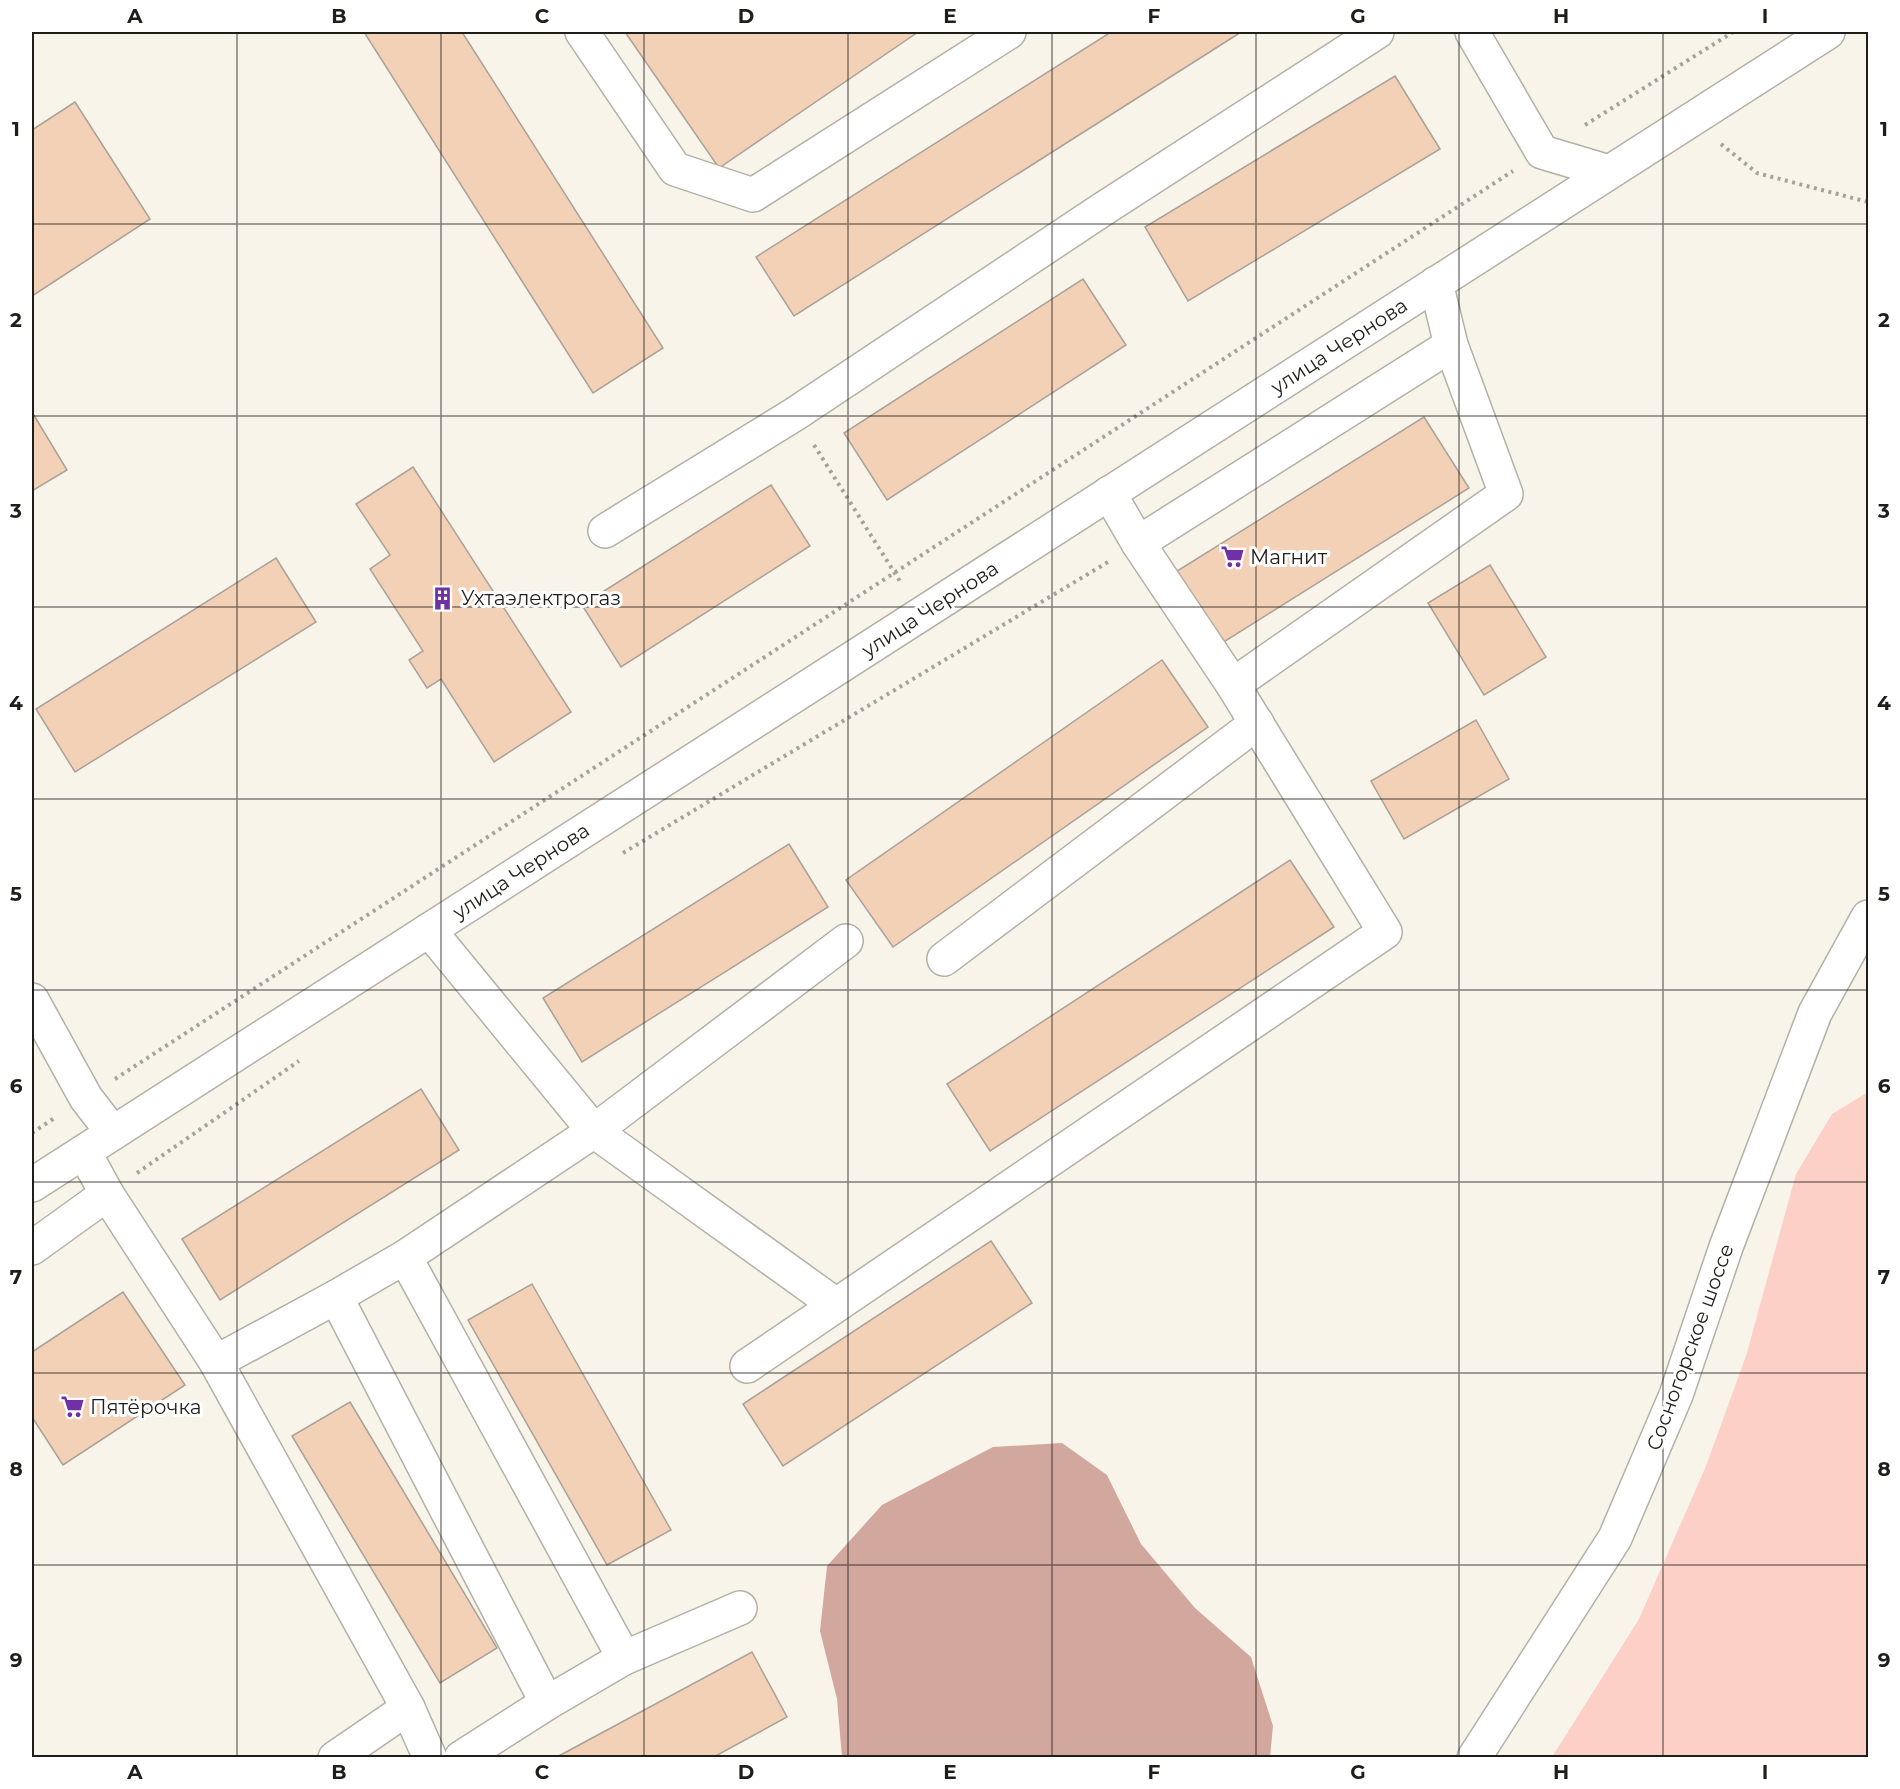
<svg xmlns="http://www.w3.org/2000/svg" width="1900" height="1789" font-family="Montserrat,sans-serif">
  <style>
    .green { fill: #fcd0c7 }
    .forest { fill: #d2a79e }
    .building { fill: #f3d1b6; stroke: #aaa199; stroke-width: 1.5 }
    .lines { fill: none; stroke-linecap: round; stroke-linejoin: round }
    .minor-casing { stroke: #b4b0a6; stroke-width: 36 }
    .major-casing { stroke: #b4b0a6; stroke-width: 36 }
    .path { stroke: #a7a39b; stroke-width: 4; stroke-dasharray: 3 4.5; stroke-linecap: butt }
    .minor { stroke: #fff; stroke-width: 33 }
    .major { stroke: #fff; stroke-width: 33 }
    .grid { fill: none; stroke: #201e1a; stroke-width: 1.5; stroke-opacity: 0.55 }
    .labels { text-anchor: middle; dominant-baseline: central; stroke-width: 6; stroke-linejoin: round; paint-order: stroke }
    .street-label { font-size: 20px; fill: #201e1a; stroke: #fff }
    .poi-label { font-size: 20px; fill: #201e1a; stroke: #fff; text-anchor: start }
    .neatline { fill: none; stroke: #201e1a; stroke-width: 2 }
    .grid-label { font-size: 20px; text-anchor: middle; font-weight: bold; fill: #201e1a }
  </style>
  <rect width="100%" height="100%" fill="#f9f4ea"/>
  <!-- green -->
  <polygon class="green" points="1868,1092 1868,1757 1552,1757 1639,1619 1706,1466 1746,1356 1796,1174 1832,1114"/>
  <!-- forest -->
  <polygon class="forest" points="1062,1443 1107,1475 1141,1544 1195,1608 1251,1657 1273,1726 1270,1757 842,1757 837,1699 820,1631 827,1566 882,1505 993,1447"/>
  <!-- building -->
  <g class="building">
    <polygon points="364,32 462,32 663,348 593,393"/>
    <polygon points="625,32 918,32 719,168"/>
    <polygon points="1111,32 1236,32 1238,34 794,316 756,257"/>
    <polygon points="1395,76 1440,149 1188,301 1145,227"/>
    <polygon points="75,102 150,219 32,296 32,130"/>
    <polygon points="1083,279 1126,345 887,500 844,433"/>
    <polygon points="32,412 67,470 32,491"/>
    <polygon points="1424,417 1469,488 1219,645 1174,573"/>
    <polygon points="413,467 571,712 494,762 441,679 427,688 409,660 423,651 370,569 390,555 356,504"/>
    <polygon points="771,485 810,546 621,667 582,605"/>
    <polygon points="276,558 316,622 75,772 36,709"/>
    <polygon points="1490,565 1546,657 1484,695 1428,603"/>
    <polygon points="1162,660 1208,727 893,947 846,880"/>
    <polygon points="1476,720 1509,779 1404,839 1371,781"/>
    <polygon points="789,844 828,907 582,1062 543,998"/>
    <polygon points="1290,860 1334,927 990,1151 947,1084"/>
    <polygon points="421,1089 459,1150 220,1300 182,1239"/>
    <polygon points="991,1241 1032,1303 783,1466 743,1404"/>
    <polygon points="532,1284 671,1530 607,1565 468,1320"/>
    <polygon points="123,1292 185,1385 63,1465 32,1417 32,1352"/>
    <polygon points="350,1402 497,1648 440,1683 292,1436"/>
    <polygon points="752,1652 787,1717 712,1758 555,1758"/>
  </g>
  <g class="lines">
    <defs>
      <g id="minor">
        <polyline points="582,32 675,169 753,195 1009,32"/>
        <polyline points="1472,32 1542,152 1609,172"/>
        <polyline points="605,531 795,414 1100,211 1377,32"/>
        <polyline points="1138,543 1451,345"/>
        <polyline points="1233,685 1506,494 1451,345 1436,283"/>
        <polyline points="429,930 594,1131 836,1305"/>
        <polyline points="944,959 1257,723"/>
        <polyline points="32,1000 86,1098 113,1133"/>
        <polyline points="84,1152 107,1194 216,1362 408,1708 430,1758"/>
        <polyline points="32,1185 1828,32"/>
        <polyline points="32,1248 107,1194"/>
        <polyline points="405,1257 624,1658"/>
        <polyline points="336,1297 547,1703"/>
        <polyline points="216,1362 336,1297 405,1257 594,1131 846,941"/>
        <polyline points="747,1366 1385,932 1233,685 1138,543 1109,493"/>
        <polyline points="335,1758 408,1708"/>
        <polyline points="461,1758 547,1703 624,1658 740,1608"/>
      </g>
      <polyline id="major" points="1474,1758 1615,1538 1676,1395 1726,1247 1815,1013 1868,917"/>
    </defs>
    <!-- minor casing -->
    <use href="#minor" class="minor-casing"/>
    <!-- major casing -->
    <use href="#major" class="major-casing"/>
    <!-- path -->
    <g class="path">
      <polyline points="1585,125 1733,32"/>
      <polyline points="1721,144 1757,173 1868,202"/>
      <polyline points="814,445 901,583"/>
      <polyline points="623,853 1108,562"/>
      <polyline points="115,1079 1513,171"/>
      <polyline points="32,1133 56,1117"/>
      <polyline points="137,1173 299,1061"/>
    </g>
    <!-- minor -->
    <use href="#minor" class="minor"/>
    <!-- major -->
    <use href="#major" class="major"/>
  </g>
  <!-- grid -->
  <path class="grid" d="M237,32V1758M441,32V1758M644,32V1758M848,32V1758M1052,32V1758M1256,32V1758M1459,32V1758M1663,32V1758M32,224H1868M32,416H1868M32,607H1868M32,799H1868M32,990H1868M32,1182H1868M32,1373H1868M32,1565H1868"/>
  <!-- icons -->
  <defs>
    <symbol id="supermarket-bare" viewBox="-9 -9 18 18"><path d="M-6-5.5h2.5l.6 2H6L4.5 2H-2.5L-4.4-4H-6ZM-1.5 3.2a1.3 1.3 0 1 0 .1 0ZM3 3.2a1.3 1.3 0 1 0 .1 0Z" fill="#7130a5" stroke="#fff" stroke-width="2.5" paint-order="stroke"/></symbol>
    <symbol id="building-bare" viewBox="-9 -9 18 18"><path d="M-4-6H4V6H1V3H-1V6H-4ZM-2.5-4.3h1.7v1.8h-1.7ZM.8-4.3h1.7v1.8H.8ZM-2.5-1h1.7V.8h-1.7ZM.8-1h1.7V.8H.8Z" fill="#7130a5" stroke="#fff" stroke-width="2.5" paint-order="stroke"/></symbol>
  </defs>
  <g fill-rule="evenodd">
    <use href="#supermarket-bare" x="1216" y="540" width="33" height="33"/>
    <use href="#building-bare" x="426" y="582" width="33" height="33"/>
    <use href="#supermarket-bare" x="56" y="1390" width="33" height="33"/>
  </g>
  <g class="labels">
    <!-- street labels -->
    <g class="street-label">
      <text transform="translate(1339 346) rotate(-33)">улица Чернова</text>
      <text transform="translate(930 609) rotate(-33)">улица Чернова</text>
      <text transform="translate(521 871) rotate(-33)">улица Чернова</text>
      <text transform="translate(1690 1347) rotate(-70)">Сосногорское шоссе</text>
    </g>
    <!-- poi labels -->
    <g class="poi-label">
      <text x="1250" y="557">Магнит</text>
      <text x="461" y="598">Ухтаэлектрогаз</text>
      <text x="90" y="1407">Пятёрочка</text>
    </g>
  </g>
  <!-- border -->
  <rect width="1900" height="1789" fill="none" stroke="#ffffff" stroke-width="66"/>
  <rect x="33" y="33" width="1834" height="1723" class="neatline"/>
  <g class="grid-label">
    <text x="135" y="23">A</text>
    <text x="339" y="23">B</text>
    <text x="542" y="23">C</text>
    <text x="746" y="23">D</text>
    <text x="950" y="23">E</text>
    <text x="1154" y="23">F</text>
    <text x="1358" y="23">G</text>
    <text x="1561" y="23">H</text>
    <text x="1765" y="23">I</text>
    <text x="16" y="136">1</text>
    <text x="1884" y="136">1</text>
    <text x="16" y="327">2</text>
    <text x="1884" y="327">2</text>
    <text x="16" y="518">3</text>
    <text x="1884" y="518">3</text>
    <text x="16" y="710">4</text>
    <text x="1884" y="710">4</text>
    <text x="16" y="901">5</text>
    <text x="1884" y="901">5</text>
    <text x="16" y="1093">6</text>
    <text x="1884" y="1093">6</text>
    <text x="16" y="1284">7</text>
    <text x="1884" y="1284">7</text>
    <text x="16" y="1476">8</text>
    <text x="1884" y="1476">8</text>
    <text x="16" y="1667">9</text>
    <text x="1884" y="1667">9</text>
    <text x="135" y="1779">A</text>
    <text x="339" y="1779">B</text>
    <text x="542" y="1779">C</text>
    <text x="746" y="1779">D</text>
    <text x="950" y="1779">E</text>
    <text x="1154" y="1779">F</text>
    <text x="1358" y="1779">G</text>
    <text x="1561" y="1779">H</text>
    <text x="1765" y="1779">I</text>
  </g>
</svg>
